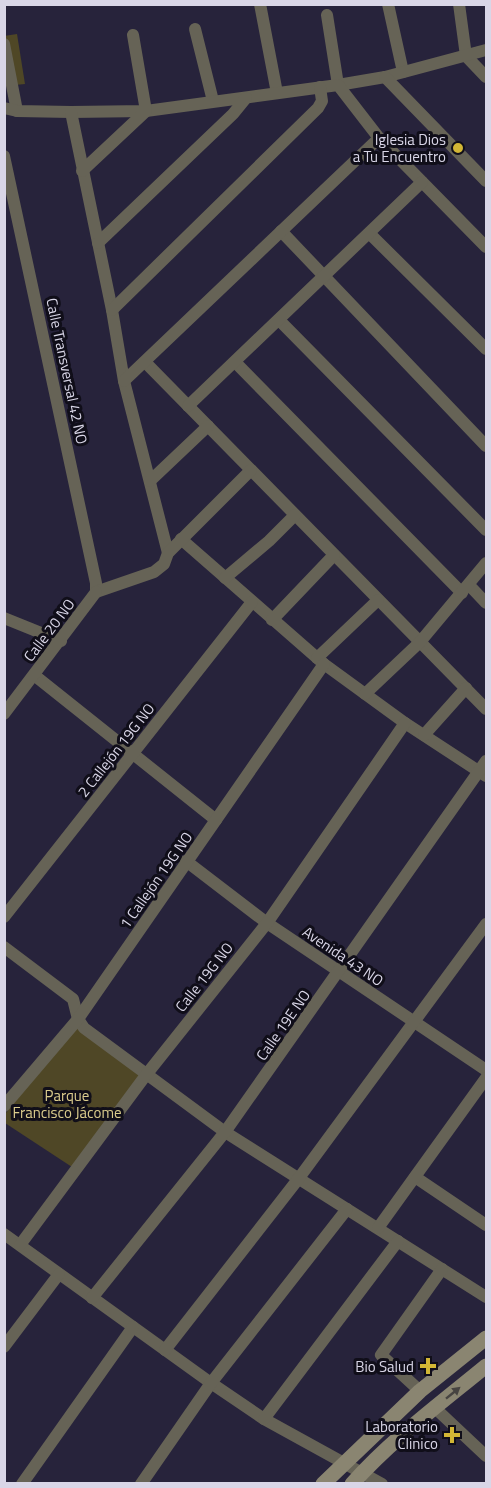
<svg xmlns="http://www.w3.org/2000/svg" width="491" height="1488" font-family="'Titillium Web',sans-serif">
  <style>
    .green { fill: #4f4726 }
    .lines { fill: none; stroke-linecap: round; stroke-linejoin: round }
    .street { stroke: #666356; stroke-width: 12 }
    .secondary { stroke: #8a8571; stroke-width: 15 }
    .oneway { fill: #474441 }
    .poi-dot { fill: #d2b635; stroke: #100e19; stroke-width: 2 }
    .labels { text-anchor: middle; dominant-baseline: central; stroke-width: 6; stroke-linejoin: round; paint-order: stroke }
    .poi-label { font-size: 15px; fill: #d9d6e7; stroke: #100e19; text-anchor: end }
    .street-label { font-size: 15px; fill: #d9d6e7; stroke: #100e19 }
    .park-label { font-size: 15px; fill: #dccd8d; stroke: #100e19 }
  </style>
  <rect width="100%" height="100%" fill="#27233b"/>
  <!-- green -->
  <g class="green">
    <polygon points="17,34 25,84 5,86 4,36"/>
    <polygon points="76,1026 140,1076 72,1167 5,1123 5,1114"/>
  </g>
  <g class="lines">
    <!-- street -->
    <g class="street">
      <polyline points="260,4 277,93"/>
      <polyline points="388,4 403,72"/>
      <polyline points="459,4 466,56 486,77"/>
      <polyline points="327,15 338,85 385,77 486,50"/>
      <polyline points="195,29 213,101"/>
      <polyline points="4,44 17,111"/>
      <polyline points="385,77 486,181"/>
      <polyline points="4,108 17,111 71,112 146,111 338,85 379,138 486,247"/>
      <polyline points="71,112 112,310 124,381 168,553"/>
      <polyline points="4,156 96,583 96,592"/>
      <polyline points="82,171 146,111 133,35"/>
      <polyline points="281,231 486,446"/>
      <polyline points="370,234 486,349"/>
      <polyline points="98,243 233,114 246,98"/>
      <polyline points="112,310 318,108 322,101 320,87"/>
      <polyline points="279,320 486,530"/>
      <polyline points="145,362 486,709"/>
      <polyline points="235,362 462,593"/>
      <polyline points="124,381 379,138"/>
      <polyline points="188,406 422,182"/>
      <polyline points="150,481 208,426"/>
      <polyline points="181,539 324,664 405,723 486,776"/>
      <polyline points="225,578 269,541 295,515"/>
      <polyline points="469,585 486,603"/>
      <polyline points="96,592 154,572 164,564 168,553 251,470"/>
      <polyline points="4,618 61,641"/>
      <polyline points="272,620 334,555"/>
      <polyline points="317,658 378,600"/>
      <polyline points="34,675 216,820"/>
      <polyline points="365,694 420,642 486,563"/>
      <polyline points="4,714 96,592"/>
      <polyline points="424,735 466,688"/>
      <polyline points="186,861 267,923 486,1070"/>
      <polyline points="4,917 252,602"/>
      <polyline points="4,947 73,999 78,1019 84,1028 225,1132 486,1297"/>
      <polyline points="4,1106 78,1019 324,664"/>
      <polyline points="415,1177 486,1225"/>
      <polyline points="378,1228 486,1078"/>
      <polyline points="4,1234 211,1383 264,1419 382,1484"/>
      <polyline points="20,1245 146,1075 267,923 405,723"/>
      <polyline points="92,1298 225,1132 486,761"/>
      <polyline points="4,1347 59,1274"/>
      <polyline points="165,1350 299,1178 486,924"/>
      <polyline points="420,1391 381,1355 442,1269"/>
      <polyline points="435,1408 486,1456"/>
      <polyline points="264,1419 398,1241"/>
      <polyline points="22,1484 133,1327"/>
      <polyline points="141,1484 211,1383 347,1209"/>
    </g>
    <!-- secondary -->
    <g class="secondary">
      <polyline points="323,1484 420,1391 486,1338"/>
      <path d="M352,1484C391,1440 441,1403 486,1366"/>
    </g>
  </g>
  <!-- one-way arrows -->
  <defs><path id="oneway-solid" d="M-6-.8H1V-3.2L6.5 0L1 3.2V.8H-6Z" transform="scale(1.5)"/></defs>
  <use class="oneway" href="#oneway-solid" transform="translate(453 1393) rotate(-39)"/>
  <!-- markers -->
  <g class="poi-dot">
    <circle cx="458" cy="148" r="6"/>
    <path d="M425 1357h6v6h6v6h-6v6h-6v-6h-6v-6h6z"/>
    <path d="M449 1426h6v6h6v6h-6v6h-6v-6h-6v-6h6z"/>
  </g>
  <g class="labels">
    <!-- poi labels -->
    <g class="poi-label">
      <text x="446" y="139">Iglesia Dios<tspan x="446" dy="17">a Tu Encuentro</tspan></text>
      <text x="414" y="1366">Bio Salud</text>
      <text x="438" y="1426">Laboratorio<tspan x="438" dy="17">Clinico</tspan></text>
    </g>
    <!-- street labels -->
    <g class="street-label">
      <text transform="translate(67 371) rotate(78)">Calle Transversal 42 NO</text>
      <text transform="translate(49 630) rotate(-53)">Calle 20 NO</text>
      <text transform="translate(116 750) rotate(-52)">2 Callejón 19G NO</text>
      <text transform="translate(156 880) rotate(-55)">1 Callejón 19G NO</text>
      <text transform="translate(343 956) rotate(34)">Avenida 43 NO</text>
      <text transform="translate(204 977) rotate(-52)">Calle 19G NO</text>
      <text transform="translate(283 1025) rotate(-55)">Calle 19E NO</text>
    </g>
    <!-- park labels -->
    <g class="park-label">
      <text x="67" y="1095">Parque<tspan x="67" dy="17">Francisco Jácome</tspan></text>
    </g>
  </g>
  <!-- border -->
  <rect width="491" height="1488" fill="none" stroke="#d9d6e7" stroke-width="12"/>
</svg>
